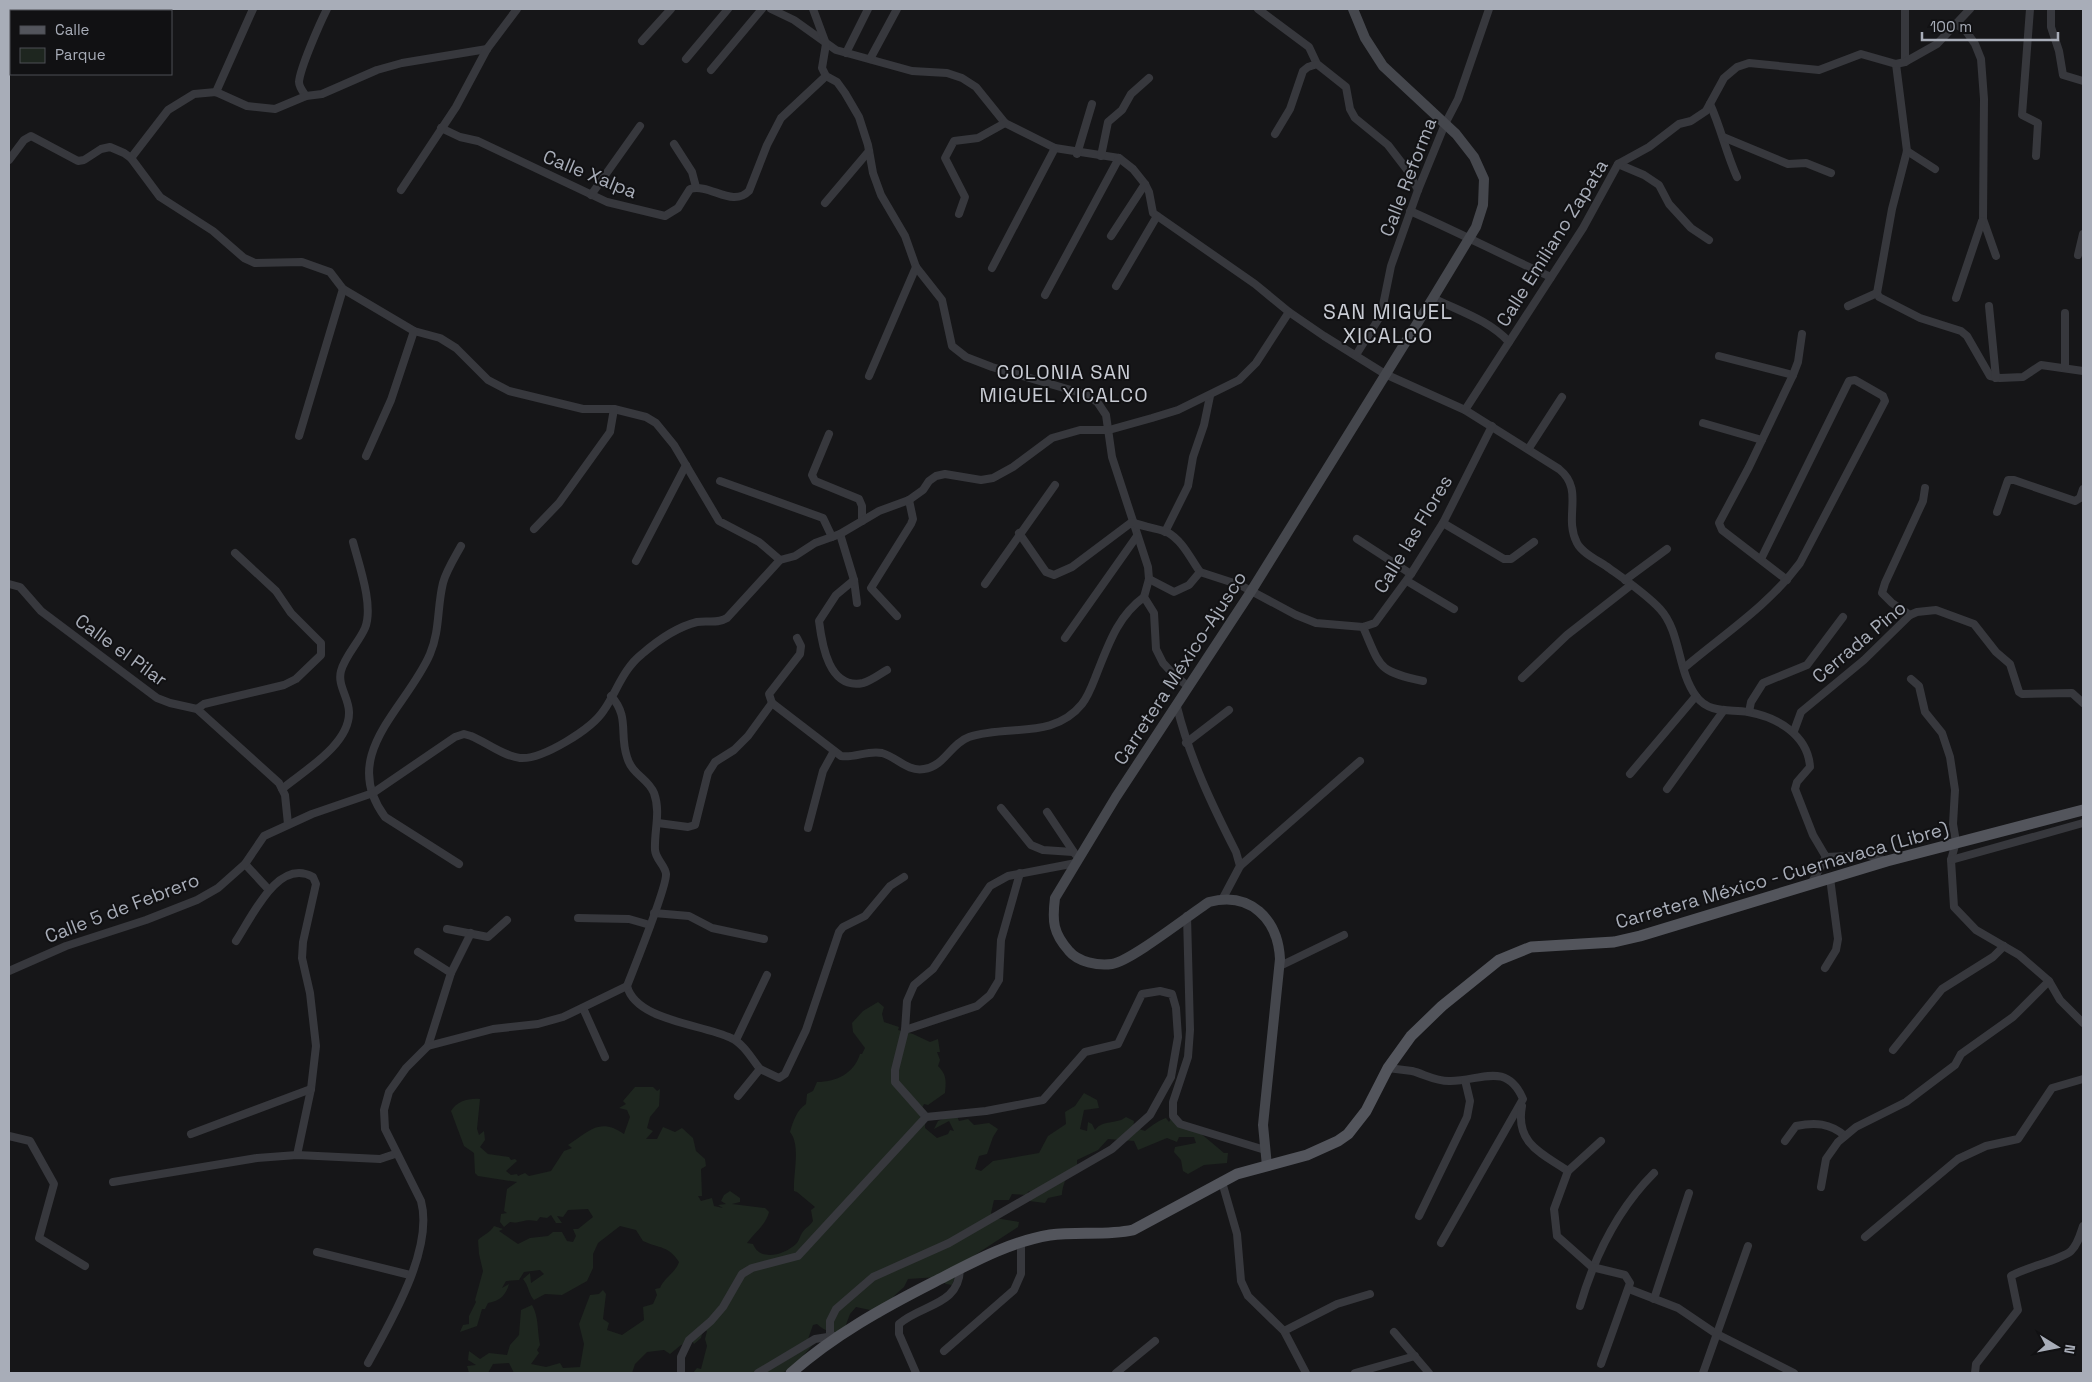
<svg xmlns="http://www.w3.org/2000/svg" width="2092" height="1382" font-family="'Space Grotesk',sans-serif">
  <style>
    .green { fill: #1e261f }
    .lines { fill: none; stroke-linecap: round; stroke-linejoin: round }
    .street { stroke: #37383d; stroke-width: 8 }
    .secondary { stroke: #45474d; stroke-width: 10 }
    .primary { stroke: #53555c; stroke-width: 11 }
    .labels { text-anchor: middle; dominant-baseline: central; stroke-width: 4; stroke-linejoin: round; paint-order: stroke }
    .street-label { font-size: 19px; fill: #a8adb8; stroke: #111113 }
    .neighbourhood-label { font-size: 20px; letter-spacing: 1px; fill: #c9ccd4; stroke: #111113 }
    .quarter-label { font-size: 21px; letter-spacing: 1px; fill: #c9ccd4; stroke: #111113 }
  </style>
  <rect width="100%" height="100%" fill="#161618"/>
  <!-- green -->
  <path class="green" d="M878,1002L884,1007L882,1014L884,1022L899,1027L898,1030L913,1034L930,1042L938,1039L940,1052H937L940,1060L938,1066C947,1075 946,1081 945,1093L928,1105L924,1104L920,1112V1121H925V1128L937,1138L948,1134L950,1130L954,1131L949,1121L934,1129L938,1121L956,1114L959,1121L968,1119L974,1125L989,1123L998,1129L993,1137L987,1154L979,1156L975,1169L981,1171L993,1161L1039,1153L1048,1136L1066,1124L1065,1112L1075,1106L1084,1093L1097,1100L1099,1108L1084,1110L1080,1129L1087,1131L1088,1122L1092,1124L1095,1130C1103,1119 1116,1125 1126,1117L1134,1121L1133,1128L1136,1133L1139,1129L1145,1131C1151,1126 1159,1120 1166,1118L1169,1122L1173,1115L1193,1127L1224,1153H1228L1227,1163L1204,1165L1188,1174L1183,1171L1181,1160L1174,1152L1175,1147L1196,1143L1194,1137H1179L1177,1142L1167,1138L1138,1150L1134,1141L1108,1139L1098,1150L1077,1160V1165C1069,1169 1062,1186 1062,1195L1048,1198L1045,1203L1029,1201L1031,1193L1029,1191L1026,1195L1012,1194L1009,1200H994L991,1213L995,1218L1019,1222L1018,1227L975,1255L957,1271L952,1285L946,1284L938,1277L908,1279L904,1287L894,1296L890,1308L880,1318L870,1310L856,1307L850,1314L841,1338C832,1331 825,1332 817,1324L813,1325L807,1342L814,1343C808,1352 801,1355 797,1365L782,1373H693L697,1368L701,1369L707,1346L705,1339L707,1331L703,1330L701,1338L694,1344L692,1341L681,1345L670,1354L664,1350L647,1352L635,1364L632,1373H514L509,1363L493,1364L488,1373H469L467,1366L476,1365L468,1360L469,1351L480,1359L489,1353L507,1355L510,1345L519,1335L521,1310L532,1305C539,1317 537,1330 540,1345L537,1350L539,1353L531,1364L546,1367L560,1363L563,1368L580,1367L584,1344L579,1324L590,1295L599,1294L603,1290L606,1294L603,1319L609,1323L607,1330L622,1335L644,1320L643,1307L653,1304L657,1295L655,1289L660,1288C664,1278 676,1272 679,1262C668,1245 660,1249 643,1241L636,1230L620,1226L598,1243L593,1254V1268L587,1281L562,1295L545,1294L534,1300C528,1293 529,1286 523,1279L530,1273L531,1283L544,1274L540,1270L524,1272L519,1280L506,1281L502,1288L509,1284C506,1295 500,1301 488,1303L485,1309H482L477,1326L460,1332L463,1325L469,1324V1316L476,1302L475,1300L483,1271L479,1254L478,1240C484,1234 489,1234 494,1226L503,1229L499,1231L518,1244L530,1238L548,1236L553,1232H562L567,1241L573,1242L576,1236L573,1229H578L593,1217L588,1209L568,1210L563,1217L557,1216L562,1223H556L551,1215L547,1218L540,1217L537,1221C524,1218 520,1224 510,1222L504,1227L500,1222L501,1214L507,1213L504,1211L507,1189L517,1182L478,1176L475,1173L474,1153L464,1146L451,1111C457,1101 469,1098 480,1099L477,1129L479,1135L484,1131L485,1140L480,1147L488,1154L509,1157L511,1160L515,1159L517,1161L506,1171L511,1175L517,1174L518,1176L525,1173L529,1176L551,1171L564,1151L572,1148L568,1145C589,1131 600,1117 624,1134L630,1117L627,1110L619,1108L626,1104L623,1101L635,1087H653L657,1091L660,1089L659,1106L650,1117L647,1128L653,1131L646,1139H657L663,1127L675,1132L682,1128L693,1138L696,1151L705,1159L706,1166L701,1169L702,1196H698L701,1201L712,1198L714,1206L723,1208L718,1205L726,1204L721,1201L724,1195L730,1191L740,1198V1202L732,1204L765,1208L769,1212C766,1225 755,1232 747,1243L753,1244C760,1262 784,1255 796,1244C799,1241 800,1236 802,1233C805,1228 810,1226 813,1221L811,1210L815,1207L797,1192L794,1191C793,1174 801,1145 790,1132C793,1121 797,1110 806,1104L807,1094L813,1091L817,1082C837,1082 854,1073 860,1054H862L865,1048L853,1032L852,1023L863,1011Z"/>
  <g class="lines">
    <!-- street -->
    <g class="street">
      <path d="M771,9L794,20L836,50L912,71L947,73L962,78L976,87L1005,123L1055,148L1119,158L1133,169L1145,184L1149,192L1153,213L1255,284L1289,312L1324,336L1385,374L1465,410L1559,469C1585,490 1563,516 1577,543C1582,553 1597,560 1606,566C1624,579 1645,593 1660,609C1681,632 1677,670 1696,696C1709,714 1729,709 1748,712C1777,717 1808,735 1810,767L1797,782L1795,789L1813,835L1826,857L1868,855L1887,861"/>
      <polyline points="813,9 826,44 822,68 826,76 837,82 845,93 859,117 868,145 873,173 881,195 905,236 916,267 942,300 952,346 966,357 992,367 1088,395 1098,403 1106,415 1112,457 1148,567 1149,579 1144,597 1154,613 1156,649 1163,663 1175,676 1189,687"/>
      <polyline points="1258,9 1309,47 1317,64 1346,87 1350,109 1355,118 1388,145 1408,171 1418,190"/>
      <polyline points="2030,9 2022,115 2038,123 2036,156"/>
      <polyline points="2051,9 2051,27 2059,51 2063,75 2083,81"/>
      <polyline points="1956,24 1966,31 1975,44 1981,59 1984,99 1983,219 1996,256"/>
      <polyline points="642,41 671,9"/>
      <polyline points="846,53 868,9"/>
      <polyline points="686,59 728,9"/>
      <polyline points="870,59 897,9"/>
      <polyline points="1905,62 1905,9"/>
      <polyline points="1896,64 1907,151 1892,209 1877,293 1879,297 1920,318 1961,331 1967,336 1990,376 2000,378 2023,377 2041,365 2083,371"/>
      <polyline points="711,70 762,9"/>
      <polyline points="216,92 253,9"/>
      <path d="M306,96C303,92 299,87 299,82C300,68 320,23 327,9"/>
      <path d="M1710,104C1721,128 1726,153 1737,177"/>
      <path d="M441,128L460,137L478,141L607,202L665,216L678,208L690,189C710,183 732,208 749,191L767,145L781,118L826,76"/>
      <polyline points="1275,134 1290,109 1303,71 1308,67 1317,64"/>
      <polyline points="1723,137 1788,164 1806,163 1831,173"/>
      <polyline points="674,144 692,172 696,187"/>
      <polyline points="1907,151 1935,169"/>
      <polyline points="1077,154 1092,104"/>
      <polyline points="1101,156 1108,122 1122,110 1131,94 1149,78"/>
      <polyline points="131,158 168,110 194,94 216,92 247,106 275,109 306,96 322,94 377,70 402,63 487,49"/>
      <polyline points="9,160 24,140 31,136 78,161 84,160 101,149 110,147 124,153 131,158 160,197 213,231 244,258 255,263 302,262 330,272 343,289 414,331 440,338 456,348 488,380 509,391 583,409 614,409 646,417 656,423 674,445 719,521 759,542 780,560"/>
      <polyline points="1618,164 1644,175 1659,185 1669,204 1691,228 1709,240"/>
      <polyline points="401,190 456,107 487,49 517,9"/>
      <polyline points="591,195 640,126"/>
      <polyline points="825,203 869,151"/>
      <path d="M1410,211C1458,232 1504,256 1551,277"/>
      <polyline points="959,214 965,197 945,158 954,141 978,138 1005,123"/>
      <polyline points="1111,236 1145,184"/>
      <polyline points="2078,255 2083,234"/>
      <polyline points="992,268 1055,148"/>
      <polyline points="1116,286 1157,216"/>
      <polyline points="1045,295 1119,158"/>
      <path d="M1433,298C1459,311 1489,320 1509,342"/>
      <polyline points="1956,298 1982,221"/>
      <polyline points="1848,306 1877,293"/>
      <polyline points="1989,306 1996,378"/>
      <polyline points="1356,355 1381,315 1391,266 1418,190 1445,124 1458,99 1489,9"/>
      <polyline points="1719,356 1793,375"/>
      <polyline points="2065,368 2065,313"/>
      <polyline points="869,376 916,267"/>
      <polyline points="1465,410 1583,228 1618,164 1649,147 1679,124 1691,121 1706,111 1724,78 1737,67 1749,63 1819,70 1861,54 1896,64 1905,62 1937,44 1970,9"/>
      <polyline points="1703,423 1762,440"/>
      <polyline points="829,434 812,475 815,481 859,499 862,506 862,521"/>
      <polyline points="299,436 343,289"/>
      <polyline points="1529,448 1562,397"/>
      <polyline points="366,456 391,400 414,331"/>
      <polyline points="720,481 823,518 832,537"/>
      <polyline points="1997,512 2008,480 2014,480 2075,501 2080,498 2083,489"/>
      <polyline points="1443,523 1504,559 1511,559 1534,542"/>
      <polyline points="534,529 559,503 610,432 614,409"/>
      <polyline points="1165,532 1188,486 1193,457 1204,425 1210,396"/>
      <path d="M1019,533L1046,572L1054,575L1072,567L1132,522C1143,527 1160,529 1167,532C1183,541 1190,558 1200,572"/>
      <polyline points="840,534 854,580 857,603"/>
      <polyline points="1357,539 1411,574"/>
      <polyline points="636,561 686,465"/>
      <polyline points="1200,572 1240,585 1296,615 1316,623 1363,627 1375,623 1411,574 1443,523 1492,426"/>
      <polyline points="1149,579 1174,592 1189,585 1200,572"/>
      <path d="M854,580L836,595L819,621C822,645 829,690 863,683C871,681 880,674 887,670"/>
      <polyline points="1625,580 1667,549"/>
      <polyline points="1787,580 1722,530 1719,523 1749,467 1793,375 1798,362 1802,334"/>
      <polyline points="1407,581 1454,609"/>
      <polyline points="9,584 20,587 41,611 157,698 170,703 197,709 279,783 285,795 288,824"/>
      <polyline points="985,584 1055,485"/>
      <polyline points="1910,615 1892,603 1882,593 1885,583 1923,501 1925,488"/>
      <polyline points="897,616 871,588 911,524 913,519 909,500"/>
      <path d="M1363,627C1381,668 1377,671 1423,681"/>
      <polyline points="1065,638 1137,536"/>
      <path d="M1684,668C1724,634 1768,606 1800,563L1885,401L1883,396L1855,380L1849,381L1761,559"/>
      <polyline points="1522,678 1567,635 1631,585"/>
      <polyline points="1911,679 1919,686 1925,712 1942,733 1950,757 1955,790 1953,824 1956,842 1951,860 1954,907 1976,930 2019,955 2049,981 2060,1000 2083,1023"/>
      <polyline points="772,703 769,694 800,654 801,646 797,638"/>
      <path d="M1177,707C1190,759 1212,805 1236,852L1240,866L1223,898"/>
      <polyline points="197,709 204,704 284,685 296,679 321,655 321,643 291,613 276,591 235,553"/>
      <polyline points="1749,712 1751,702 1763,683 1807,665 1843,617"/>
      <polyline points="1794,731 1801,712 1864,660 1910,615 1917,612 1936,610 1974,624 1996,652 2010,664 2019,692 2022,694 2072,693 2083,703"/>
      <polyline points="1186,743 1229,710"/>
      <polyline points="1630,774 1696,696"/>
      <path d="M282,789C305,770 350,744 349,712C349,698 337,685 341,671C345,656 359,642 365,628C374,606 359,565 353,542"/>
      <polyline points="1667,789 1724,710"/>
      <polyline points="1001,808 1031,845 1043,850 1073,852"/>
      <polyline points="1047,812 1075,854"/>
      <path d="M658,823L688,827L695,825L708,773L715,762L734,750L748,736L772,703L841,756C855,758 868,750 882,753C897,757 907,772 924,769C945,766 950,744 969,737C1008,724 1053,740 1082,704C1089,695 1093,683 1097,673C1109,643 1118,616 1144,597"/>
      <polyline points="808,828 823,771 834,751"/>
      <polyline points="1951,860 2083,823"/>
      <polyline points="245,864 269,890"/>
      <path d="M459,864L385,817C338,754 407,708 430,654C440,631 437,607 443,583C446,571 455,557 461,546"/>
      <polyline points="1240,866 1360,761"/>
      <polyline points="1811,884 1826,857"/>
      <polyline points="654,913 689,916 712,928 764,939"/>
      <polyline points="1187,916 1190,1030 1188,1057 1173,1102 1173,1116 1180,1124 1265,1150"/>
      <polyline points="578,918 629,919 650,925"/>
      <polyline points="447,929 488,937 507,920"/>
      <path d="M236,941C252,917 278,857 313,877L316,884L303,942L302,958L310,993L316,1046L311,1089L297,1155"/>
      <polyline points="418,952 451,973 428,1046"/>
      <polyline points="1280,966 1344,935"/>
      <polyline points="1825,968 1836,950 1838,939 1830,878"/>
      <path d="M9,971L66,946L146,920L197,900L218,888L245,864L264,836L312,814L373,793L455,737L464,734L471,736C486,742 503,756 520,758C542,760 592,729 604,710C617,691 623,669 642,654C657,641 677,627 697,622C708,620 717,624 727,618L780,560L795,556L815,543L840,534L879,511L909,500L923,490L929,481L936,476L945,474L981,480L993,478L1013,467L1052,438L1080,430H1109L1152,418L1178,410L1239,380L1256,363L1289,312"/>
      <polyline points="451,973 471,933"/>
      <path d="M627,986C636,1021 702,1024 731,1038C743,1043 752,1059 760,1069"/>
      <polyline points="583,1008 605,1057"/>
      <polyline points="905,1030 977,1006 990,995 999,980 1001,940 1020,873"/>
      <polyline points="736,1040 767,975"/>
      <polyline points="1893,1050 1942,989 1993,957 2004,946"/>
      <path d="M1388,1068C1396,1069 1404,1070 1412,1071C1424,1074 1435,1081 1449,1081C1479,1082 1506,1060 1523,1099L1441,1243"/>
      <polyline points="738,1096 760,1069 779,1078 785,1074 806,1030 839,932 843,927 865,916 890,886 904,877"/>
      <path d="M1522,1106C1515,1143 1541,1153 1568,1171"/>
      <polyline points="926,1117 895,1082 895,1070 905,1030 907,1001 914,985 933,969 990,886 1008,876 1076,863"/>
      <polyline points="191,1134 311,1089"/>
      <polyline points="9,1136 30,1141 54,1184 39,1238 85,1266"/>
      <path d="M1785,1141L1796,1126C1815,1122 1830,1123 1845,1136"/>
      <polyline points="113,1182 257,1158 297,1155 380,1159 395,1154"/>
      <polyline points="1222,1182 1237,1234 1241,1281 1248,1296 1284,1331 1306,1373"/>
      <polyline points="1821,1187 1826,1159 1838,1142 1856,1127 1906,1102 1955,1065 1961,1054 2013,1017 2049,981"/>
      <polyline points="1419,1216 1467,1117 1470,1101 1465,1080"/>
      <polyline points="1865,1237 1958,1159 1986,1146 2018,1139 2052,1088 2083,1079"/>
      <polyline points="317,1252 410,1275"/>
      <polyline points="1629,1289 1678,1308 1715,1333 1794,1373"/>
      <polyline points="1654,1299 1689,1193"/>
      <path d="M1580,1306C1594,1258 1618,1209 1654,1173"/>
      <polyline points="1284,1331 1337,1304 1370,1294"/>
      <polyline points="1394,1332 1429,1373"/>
      <polyline points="944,1351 1014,1290 1021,1274 1021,1241"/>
      <path d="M368,1363C391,1321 434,1249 421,1201L385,1129L384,1110L389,1092L406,1068L428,1046L493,1029L538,1024L563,1017L627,986C634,968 667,887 666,874C665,865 656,860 655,850C654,831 661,812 654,793C648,778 632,775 627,757C619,734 630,717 611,696"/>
      <polyline points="1601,1364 1630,1283 1625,1275 1592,1267 1557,1236 1554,1209 1568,1171 1601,1141"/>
      <polyline points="681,1373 681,1357 689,1340 711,1321 723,1307 742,1274 752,1268 798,1256 926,1117 986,1111 1043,1100 1085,1052 1118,1044 1142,994 1160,991 1172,994 1176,1008 1178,1037 1171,1077 1150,1115 1112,1149 949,1243 873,1277 836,1309 830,1321 830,1337"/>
      <polyline points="758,1373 815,1339 834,1336"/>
      <path d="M916,1373L899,1334V1324C921,1304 960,1306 960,1268"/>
      <polyline points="1116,1373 1155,1341"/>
      <polyline points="1355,1373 1415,1356"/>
      <polyline points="1703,1373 1748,1246"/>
      <path d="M1975,1373L1976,1364L2018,1310L2011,1276C2026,1267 2061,1260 2071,1251C2078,1244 2080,1235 2083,1226"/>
    </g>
    <!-- secondary -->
    <path class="secondary" d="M1267,1166L1263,1125L1280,959C1278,919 1250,891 1209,902C1189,915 1131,961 1112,964C1098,966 1078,962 1069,951C1053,933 1052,921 1055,898L1116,797L1250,593L1433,298L1476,227L1483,205L1484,179L1474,157L1456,134L1383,66L1365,38L1353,9"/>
    <!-- primary -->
    <path class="primary" d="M791,1373C834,1335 883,1308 934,1282C971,1263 1008,1242 1050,1235C1077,1231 1106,1236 1133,1230L1237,1174L1307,1155L1338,1141L1348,1134L1366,1111L1388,1068L1411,1036L1442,1006L1499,960L1531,947L1614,942L1640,936L1887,861L2083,810"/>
  </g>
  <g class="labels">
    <!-- street labels -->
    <g class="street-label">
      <text transform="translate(590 174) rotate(22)">Calle Xalpa</text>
      <text transform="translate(1408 177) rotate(-69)">Calle Reforma</text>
      <text transform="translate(1552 243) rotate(-58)">Calle Emiliano Zapata</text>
      <text transform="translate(1413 534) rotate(-59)">Calle las Flores</text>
      <text transform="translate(1859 642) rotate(-40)">Cerrada Pino</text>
      <text transform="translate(121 650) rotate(36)">Calle el Pilar</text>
      <text transform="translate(1180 668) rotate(-57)">Carretera México-Ajusco</text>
      <text transform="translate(1782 875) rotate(-16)">Carretera México - Cuernavaca (Libre)</text>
      <text transform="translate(122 908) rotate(-21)">Calle 5 de Febrero</text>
    </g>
    <!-- neighbourhood labels -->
    <g class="neighbourhood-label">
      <text x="1064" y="372">COLONIA SAN<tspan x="1064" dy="23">MIGUEL XICALCO</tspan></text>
    </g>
    <!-- quarter labels -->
    <g class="quarter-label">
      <text x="1388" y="311">SAN MIGUEL<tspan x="1388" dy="24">XICALCO</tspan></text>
    </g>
  </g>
  <!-- border -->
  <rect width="2092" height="1382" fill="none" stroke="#a8adb8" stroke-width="20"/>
  <!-- legend -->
  <rect x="10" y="10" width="162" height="65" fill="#111113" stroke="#4d4f55"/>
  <rect x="20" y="26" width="25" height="8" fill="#53555c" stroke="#4d4f55"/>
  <text x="55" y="35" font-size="15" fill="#a8adb8">Calle</text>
  <rect x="20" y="48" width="25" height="15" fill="#1e261f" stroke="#4d4f55"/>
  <text x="55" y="60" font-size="15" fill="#a8adb8">Parque</text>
  <!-- north arrow -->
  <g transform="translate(2057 1347) rotate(100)" stroke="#111113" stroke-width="4" paint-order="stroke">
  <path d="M0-4L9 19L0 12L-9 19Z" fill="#a8adb8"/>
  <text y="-8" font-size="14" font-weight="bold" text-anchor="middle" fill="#a8adb8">N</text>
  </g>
  <!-- scale -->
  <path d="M1922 32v8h136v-8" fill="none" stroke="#a8adb8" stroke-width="2.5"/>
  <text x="1930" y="32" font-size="15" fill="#a8adb8" stroke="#111113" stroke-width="4" paint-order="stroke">100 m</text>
</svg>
